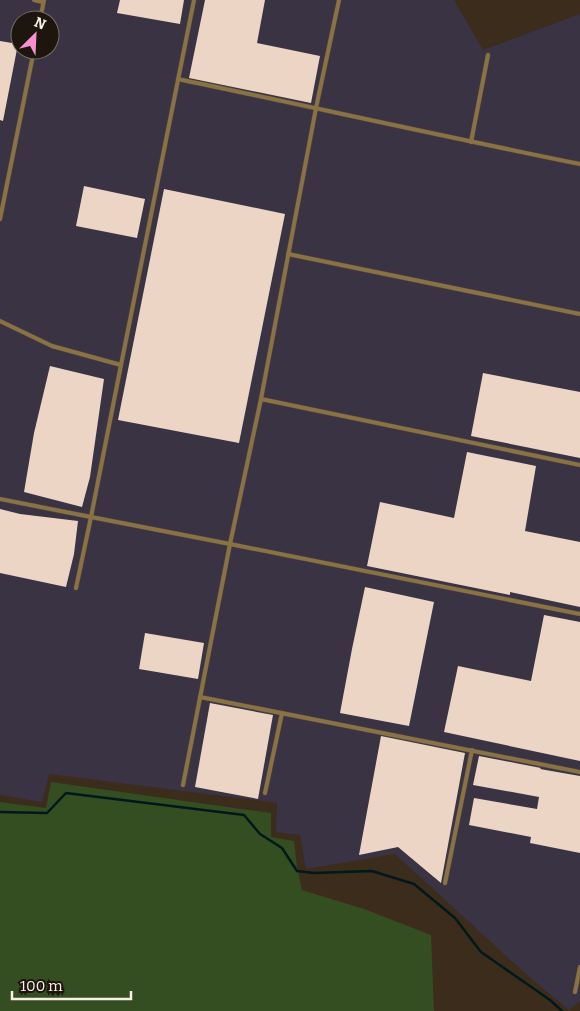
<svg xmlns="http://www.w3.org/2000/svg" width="580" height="1011" font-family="Bitter,serif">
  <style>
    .industrial { fill: #3a3344; fill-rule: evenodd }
    .green { fill: #344d21 }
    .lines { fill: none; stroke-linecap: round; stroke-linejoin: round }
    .stream { stroke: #00191d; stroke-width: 2.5 }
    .building { fill: #ecd5c4 }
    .service-casing { stroke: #564738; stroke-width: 5 }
    .service { stroke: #887246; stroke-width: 4 }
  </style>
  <rect width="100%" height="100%" fill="#3b2c1c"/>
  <!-- industrial -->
  <path class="industrial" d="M0,0H454L483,50L580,14V1001L569,1010L527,975L395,854L306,869L300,835L276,832L277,803L49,774L42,802L0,795ZM20,20H50V50H20Z"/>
  <!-- green -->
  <polygon class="green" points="51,782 271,813 271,837 294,841 297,867 302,890 364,909 431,935 434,1011 0,1011 0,802 46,808"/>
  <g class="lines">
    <!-- stream -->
    <polyline class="stream" points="0,812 47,813 66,793 244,815 260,834 282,848 297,871 314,873 372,871 414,884 455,918 481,952 550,1000 562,1011"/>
  </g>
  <!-- building -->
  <g class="building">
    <polygon points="120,0 184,0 180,24 117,13"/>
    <polygon points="205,0 265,0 257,43 320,56 311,103 189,78"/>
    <polygon points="0,41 18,44 3,121 0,120"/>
    <polygon points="84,186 145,199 137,238 76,226"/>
    <polygon points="164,189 285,214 239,443 118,420"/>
    <polygon points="50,366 104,379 90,477 82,507 24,492 34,433"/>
    <polygon points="483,373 580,392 580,458 471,436"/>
    <polygon points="467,452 536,466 525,531 580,542 580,607 510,592 510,595 367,566 380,502 454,518"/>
    <polygon points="0,509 20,514 78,521 74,554 66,587 0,573"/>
    <polygon points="365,587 434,602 409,726 340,713 352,649"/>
    <polygon points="544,615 580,622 580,761 444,732 458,666 531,681"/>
    <polygon points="145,633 204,643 198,679 139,669"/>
    <polygon points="210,703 273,715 258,799 195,787"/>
    <polygon points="381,736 465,753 441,883 398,847 359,855"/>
    <polygon points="479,756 541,768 540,769 580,776 580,853 530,843 531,837 469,825 474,798 537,809 539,797 473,785"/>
  </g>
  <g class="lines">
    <defs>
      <g id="service">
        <polyline points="34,0 43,2"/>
        <polyline points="194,0 121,365 91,517 230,544 580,614"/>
        <polyline points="40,20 44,0"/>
        <path d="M178,79C312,107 446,137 580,164"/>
        <polyline points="471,142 488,55"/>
        <polyline points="0,219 34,50"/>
        <polyline points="288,254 580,314"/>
        <polyline points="0,321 52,346 121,365"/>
        <polyline points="261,399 580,465"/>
        <polyline points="0,499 91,517 76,588"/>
        <polyline points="200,697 580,772"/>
        <polyline points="183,785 230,544 261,399 316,108 339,0"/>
        <polyline points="265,793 282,713"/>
        <polyline points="445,883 472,750"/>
        <polyline points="575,992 580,967"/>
      </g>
    </defs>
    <!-- service casing -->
    <use href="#service" class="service-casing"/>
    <!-- service -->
    <use href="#service" class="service"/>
  </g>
  <!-- north arrow -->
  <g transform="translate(35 35) rotate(24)"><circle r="24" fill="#1d160f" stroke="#756d65"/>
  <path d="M0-4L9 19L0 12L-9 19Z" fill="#f690cf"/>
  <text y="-8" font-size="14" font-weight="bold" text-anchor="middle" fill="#f9efe5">N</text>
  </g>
  <!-- scale -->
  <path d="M12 991v8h119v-8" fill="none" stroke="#f9efe5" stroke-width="2.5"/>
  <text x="20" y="991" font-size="15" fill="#f9efe5" stroke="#1d160f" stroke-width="4" paint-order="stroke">100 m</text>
</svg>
